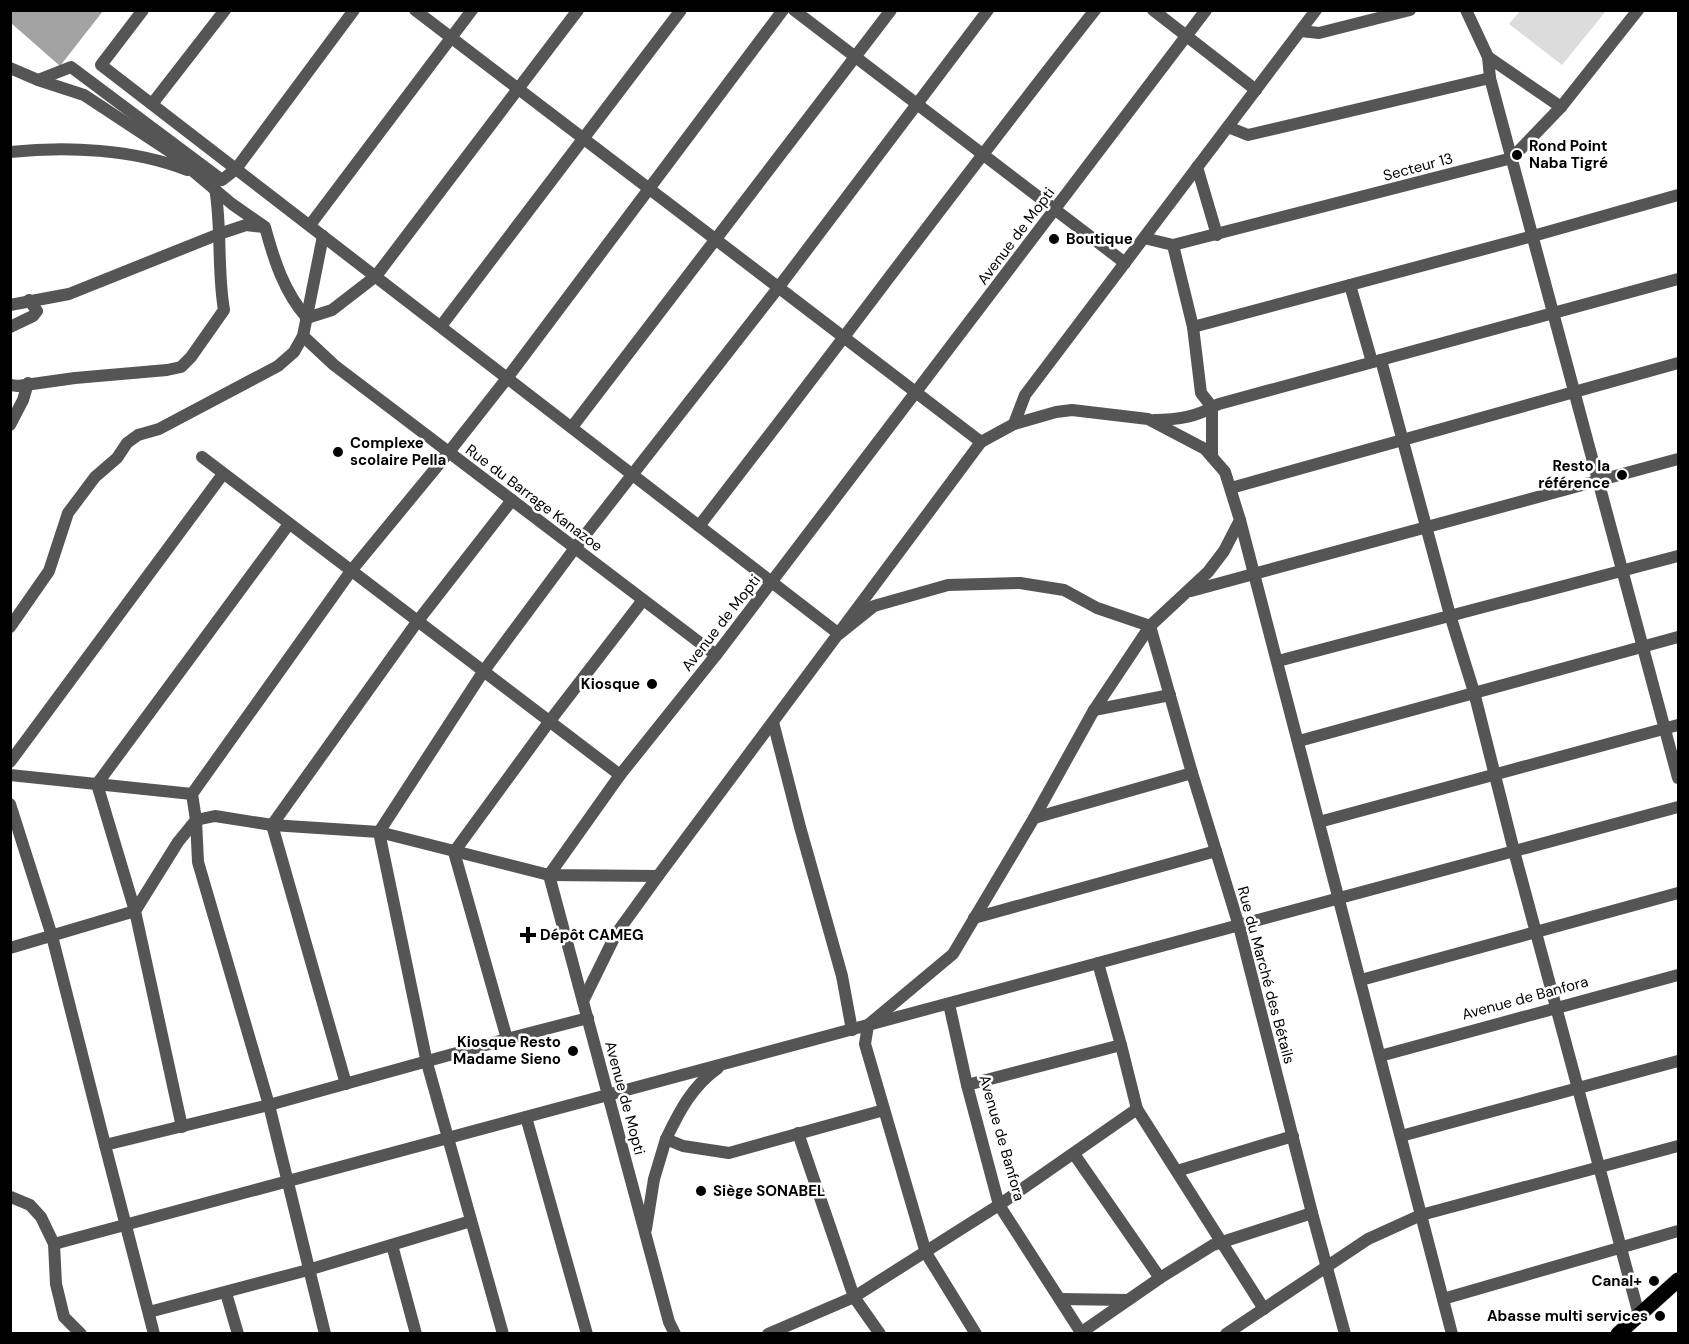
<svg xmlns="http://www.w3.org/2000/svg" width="1689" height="1344" font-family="'DM Sans',sans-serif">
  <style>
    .green { fill: #dcdcdc }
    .water { fill: #a3a3a3 }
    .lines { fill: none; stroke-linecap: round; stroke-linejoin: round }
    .major-casing { stroke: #dbdbdb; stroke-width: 16 }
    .minor { stroke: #555; stroke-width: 12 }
    .major { stroke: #000; stroke-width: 15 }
    .poi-dot { fill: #000; stroke: #fff; stroke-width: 2 }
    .labels { text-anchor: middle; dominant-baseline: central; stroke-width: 5; stroke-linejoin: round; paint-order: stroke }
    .poi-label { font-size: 15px; font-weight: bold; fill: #000; stroke: #fff; text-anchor: start }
    .street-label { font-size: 15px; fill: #000; stroke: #fff }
  </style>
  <rect width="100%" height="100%" fill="#fff"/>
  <!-- green -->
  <polygon class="green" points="1520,11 1520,10 1606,11 1562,65 1509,24"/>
  <!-- water -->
  <polygon class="water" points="11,11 103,11 60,66 11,23"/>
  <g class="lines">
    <defs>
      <polyline id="major" points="1618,1334 1678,1280"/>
    </defs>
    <!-- major casing -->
    <use href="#major" class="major-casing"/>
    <!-- minor -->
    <g class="minor">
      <polyline points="143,10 101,65 839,634 874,606 948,585 1020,583 1064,590 1097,608 1150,626 1192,773 1239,926 1312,1213 1345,1334"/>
      <polyline points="415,10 981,442"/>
      <polyline points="794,10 1125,263"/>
      <polyline points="1153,10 1256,90"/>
      <polyline points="1466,10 1488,57 1490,78 1678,778"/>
      <polyline points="1301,31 1319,33 1410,10"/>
      <polyline points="1488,57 1561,107"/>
      <polyline points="10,68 38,80 71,67 222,180 236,169 354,10"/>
      <path d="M38,80L84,95L169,151L232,204L265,227C274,260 284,292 307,318"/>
      <polyline points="152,104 225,10"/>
      <polyline points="1228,127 1248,135 1490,78"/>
      <path d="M10,152C67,146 133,149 187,170"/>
      <polyline points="1197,167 1217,235"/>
      <polyline points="310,225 472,10"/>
      <polyline points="1144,238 1173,245 1512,158 1561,107 1638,10"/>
      <polyline points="1173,245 1193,327 1533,236 1678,195"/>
      <polyline points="1350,285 1372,362"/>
      <polyline points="10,305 69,294 219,234 246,225 264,227"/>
      <polyline points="307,318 332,310 376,276 578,10"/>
      <polyline points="441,326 681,10"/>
      <polyline points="10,327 33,316 37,311 29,300"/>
      <polyline points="303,336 334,365 716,655"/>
      <polyline points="1381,360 1450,615 1474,692 1514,851 1639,1315"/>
      <path d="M10,385L18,386L75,378L167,370L181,367L191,357L224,310C217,269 222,228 215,188"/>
      <path d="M1154,420C1173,420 1195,418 1212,407L1201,393L1193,327"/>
      <polyline points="10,425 23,400 28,383"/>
      <polyline points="572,427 891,10"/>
      <polyline points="202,457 620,775"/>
      <polyline points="1212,457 1212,407 1219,404 1678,279"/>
      <polyline points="1231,488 1678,363"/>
      <polyline points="1240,520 1452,1334"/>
      <path d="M699,526C832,355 960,181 1095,10"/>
      <polyline points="1191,591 1678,459"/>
      <polyline points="10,627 49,571 68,513 95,477 117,458 127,443 138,435 159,429 278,366 294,352 303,336 323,236"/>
      <polyline points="1278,661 1678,556"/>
      <polyline points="1094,710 1170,695"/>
      <polyline points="773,722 800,827 842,976 852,1030"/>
      <polyline points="1299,741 1678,637"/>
      <polyline points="10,762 223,474"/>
      <polyline points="10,775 192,794"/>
      <polyline points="10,804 52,936 105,1145"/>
      <polyline points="1034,818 1192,773"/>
      <polyline points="1319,822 1678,725"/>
      <polyline points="974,918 1216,851"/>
      <polyline points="10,948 135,911 178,842 196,820 215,816 272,825 379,832 549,875 658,876 981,442 1014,424"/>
      <polyline points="1361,980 1678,893"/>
      <polyline points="583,1001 616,934 658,876"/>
      <polyline points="949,1004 967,1085 999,1205 1082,1334"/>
      <polyline points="588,1018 507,1039 454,852 549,722 643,600"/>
      <polyline points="1121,1045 1137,1109 1264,1309"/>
      <polyline points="1380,1056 1678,975"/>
      <path d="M718,1068C692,1086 679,1112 666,1139L683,1146L729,1153L884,1110"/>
      <polyline points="346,1084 272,825 417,622 512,500"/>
      <polyline points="967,1085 1121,1045 1098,963"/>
      <polyline points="526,1117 587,1334"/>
      <polyline points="182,1127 135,911 97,784 289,524"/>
      <polyline points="798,1133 854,1297 880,1334"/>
      <polyline points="1401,1136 1678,1061"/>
      <polyline points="1074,1154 1160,1278"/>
      <polyline points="1177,1171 1293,1136"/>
      <polyline points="11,1197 30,1205 41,1217 54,1244 56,1284 64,1317 81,1334"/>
      <polyline points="646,1229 654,1179 666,1139"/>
      <polyline points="54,1244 1678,807"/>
      <polyline points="392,1245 416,1334"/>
      <polyline points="226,1293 238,1334"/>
      <polyline points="1060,1299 1128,1300"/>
      <polyline points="1443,1299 1678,1231"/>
      <polyline points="149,1312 308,1270 471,1221"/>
      <polyline points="154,1334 105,1145 269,1105 198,862 196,820 192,794 351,571 449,452 508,377 783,10"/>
      <polyline points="325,1334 269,1105 507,1039"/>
      <polyline points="503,1334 427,1063 379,832 483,672 575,548 778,288 988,10"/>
      <polyline points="675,1334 669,1322 549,875 620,775 716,655 1206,10"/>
      <polyline points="768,1334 854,1297 999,1205 1137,1109"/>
      <polyline points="976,1334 926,1253 865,1044 868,1025 953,954 1034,818 1094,710 1150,626 1208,572 1224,551 1240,520 1225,472 1205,449 1148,419 1072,410 1056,412 1014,424 1025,395 1316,10"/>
      <polyline points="1079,1334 1160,1278 1213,1245 1312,1213"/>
      <polyline points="1226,1334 1368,1239 1421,1215 1678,1146"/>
    </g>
    <!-- major -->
    <use href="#major" class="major"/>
  </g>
  <!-- markers -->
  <g class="poi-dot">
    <circle cx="1517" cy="155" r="6"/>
    <circle cx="1054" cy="239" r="6"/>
    <circle cx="338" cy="452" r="6"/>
    <circle cx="1622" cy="475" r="6"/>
    <circle cx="652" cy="684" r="6"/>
    <path d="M525 926h6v6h6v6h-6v6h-6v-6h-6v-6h6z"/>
    <circle cx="573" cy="1051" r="6"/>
    <circle cx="701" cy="1191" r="6"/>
    <circle cx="1654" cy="1281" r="6"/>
    <circle cx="1660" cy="1316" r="6"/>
  </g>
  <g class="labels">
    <!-- poi labels -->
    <g class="poi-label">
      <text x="1529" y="146">Rond Point<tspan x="1529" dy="17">Naba Tigré</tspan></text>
      <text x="1066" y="239">Boutique</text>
      <text x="350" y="443">Complexe<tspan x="350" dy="17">scolaire Pella</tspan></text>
      <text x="1610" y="466" text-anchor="end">Resto la<tspan x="1610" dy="17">référence</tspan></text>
      <text x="640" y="684" text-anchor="end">Kiosque</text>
      <text x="540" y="935">Dépôt CAMEG</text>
      <text x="561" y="1042" text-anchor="end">Kiosque Resto<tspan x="561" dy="17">Madame Sieno</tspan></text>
      <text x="713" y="1191">Siège SONABEL</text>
      <text x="1642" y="1281" text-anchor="end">Canal+</text>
      <text x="1648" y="1316" text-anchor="end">Abasse multi services</text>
    </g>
    <!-- street labels -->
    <g class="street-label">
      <text transform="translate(1418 167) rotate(-15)">Secteur 13</text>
      <text transform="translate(1016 236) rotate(-53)">Avenue de Mopti</text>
      <text transform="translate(534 498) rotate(37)">Rue du Barrage Kanazoe</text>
      <text transform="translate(721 623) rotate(-52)">Avenue de Mopti</text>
      <text transform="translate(1266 975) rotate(75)">Rue du Marché des Bétails</text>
      <text transform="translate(1525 998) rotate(-15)">Avenue de Banfora</text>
      <text transform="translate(625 1098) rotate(75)">Avenue de Mopti</text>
      <text transform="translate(1002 1138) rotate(74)">Avenue de Banfora</text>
    </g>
  </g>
  <!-- border -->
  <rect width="1689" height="1344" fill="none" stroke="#000000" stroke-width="24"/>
</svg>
